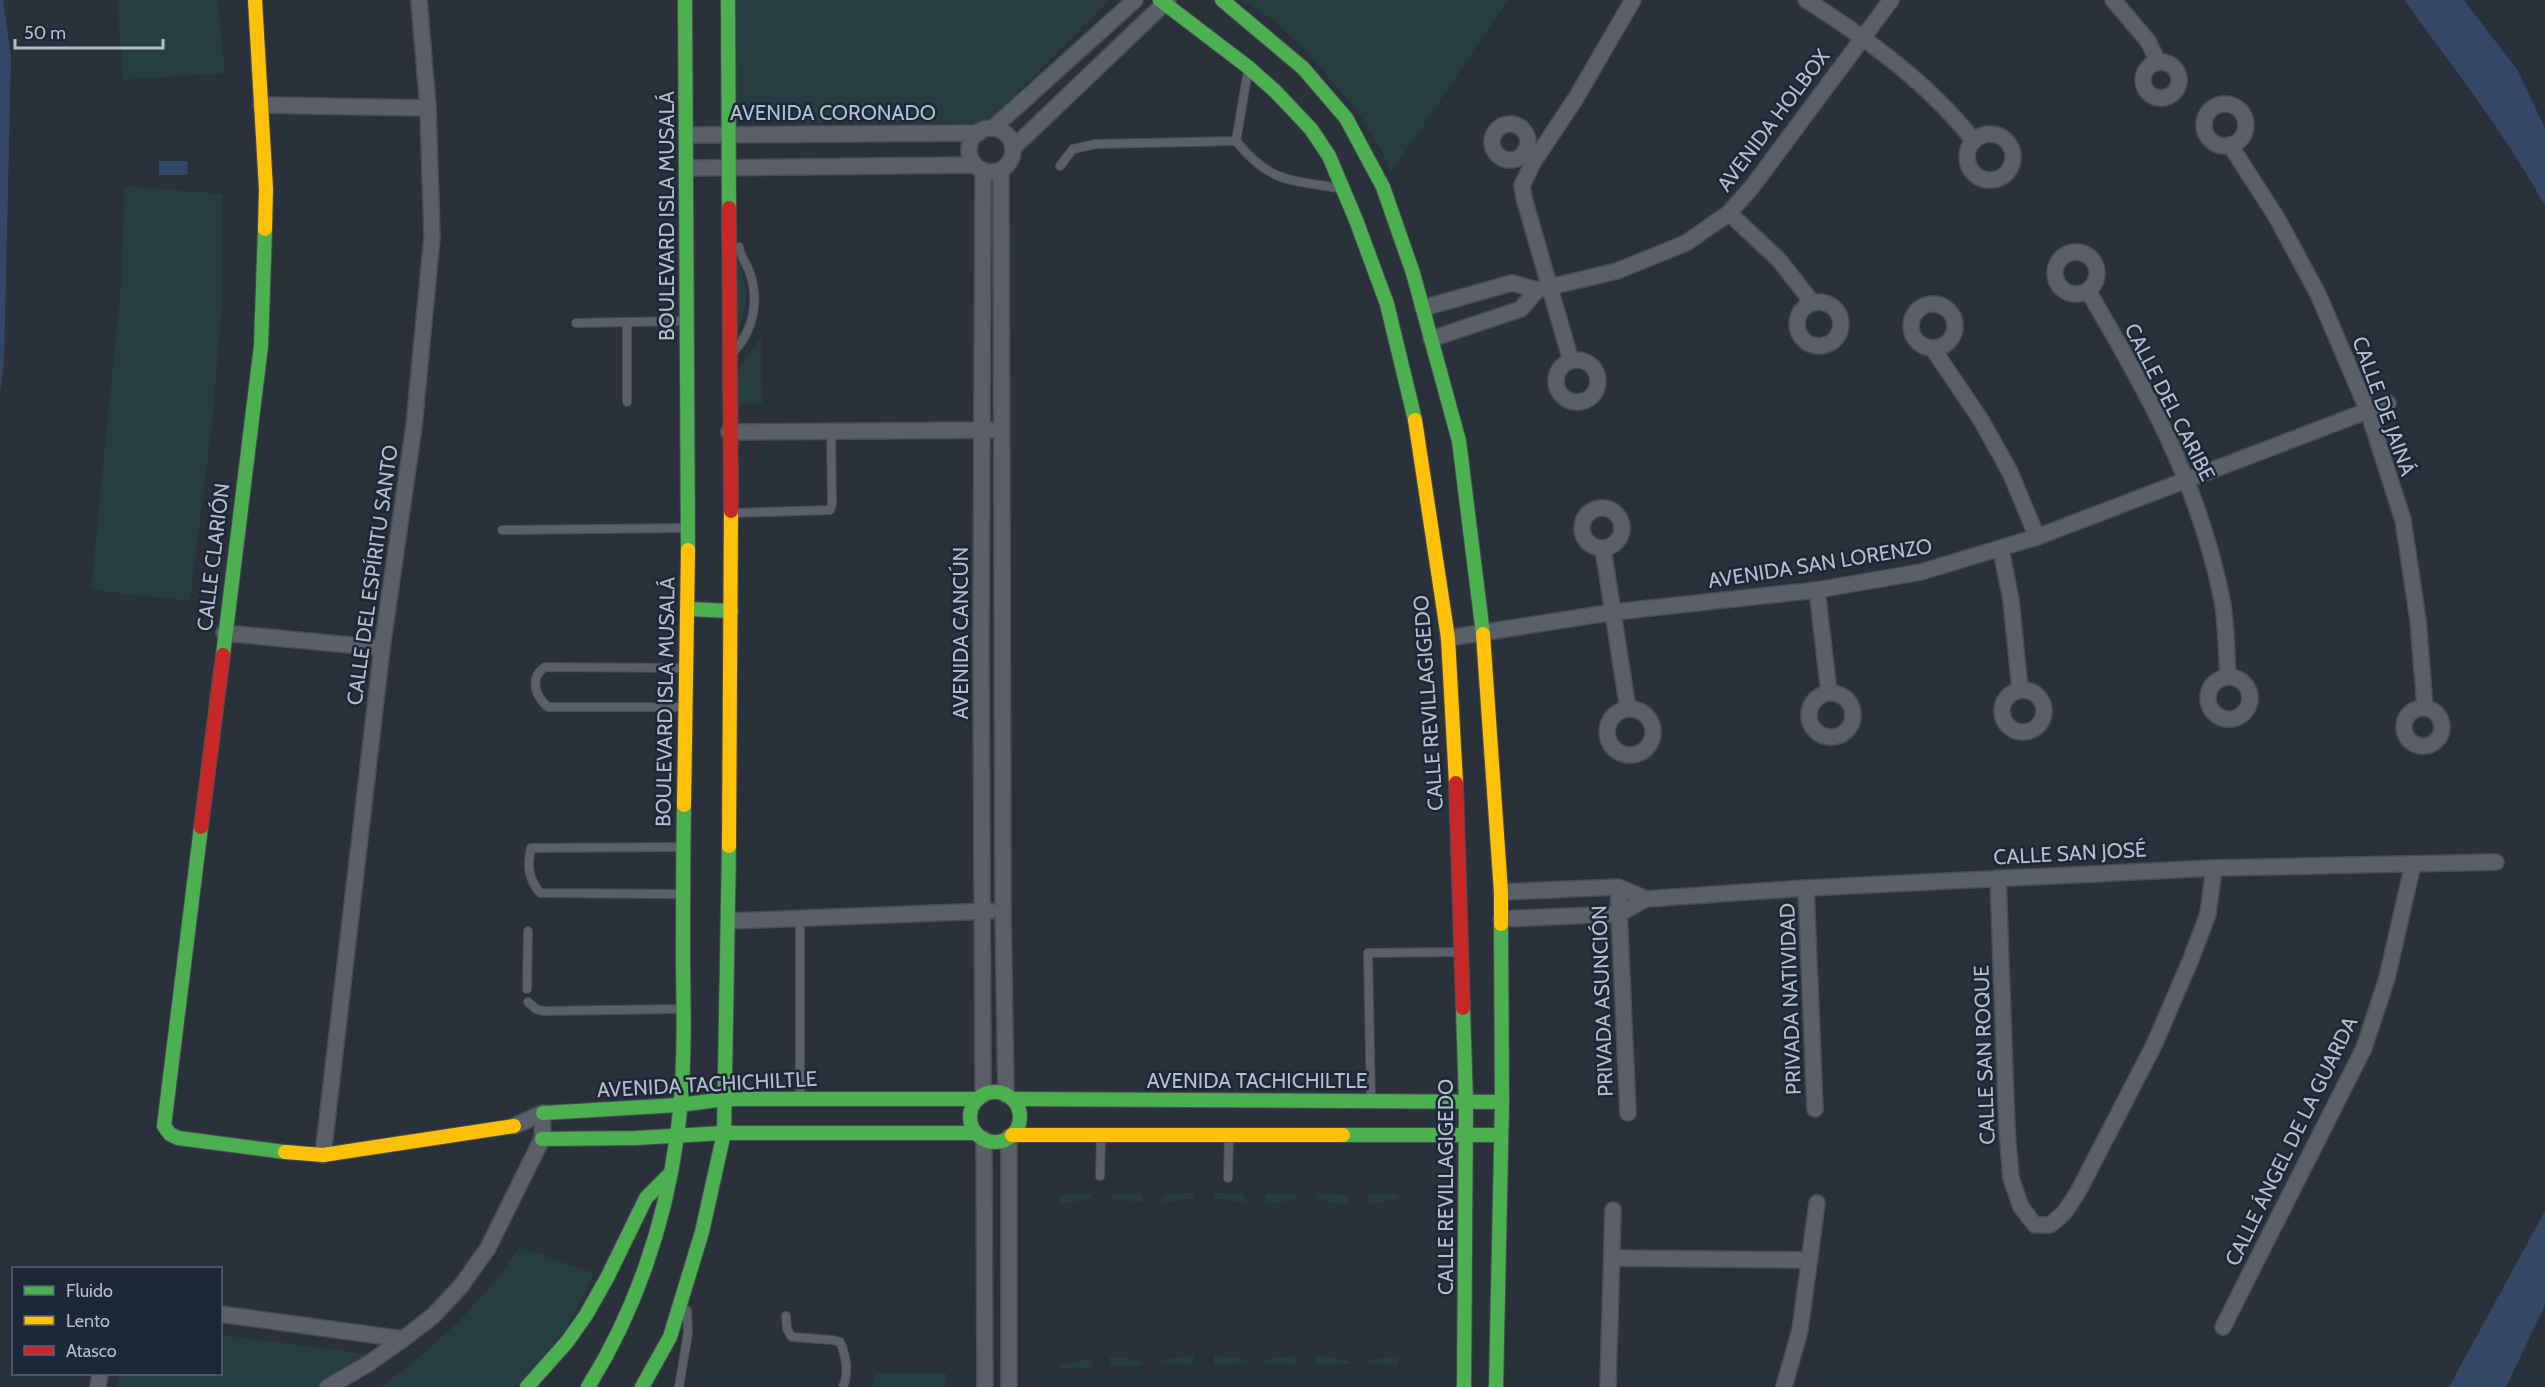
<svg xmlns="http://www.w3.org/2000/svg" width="2545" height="1387" font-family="Cabin,sans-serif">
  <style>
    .green { fill: #263d42 }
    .water { fill: #334867 }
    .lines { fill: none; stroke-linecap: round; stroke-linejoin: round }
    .lane-casing { stroke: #484d55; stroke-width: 10 }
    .street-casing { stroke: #484d55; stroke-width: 18 }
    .fast-casing { stroke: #484d55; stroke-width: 16 }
    .slow-casing { stroke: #484d55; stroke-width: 16 }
    .jam-casing { stroke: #484d55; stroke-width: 16 }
    .lane { stroke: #5b6068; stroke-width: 8 }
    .street { stroke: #5b6068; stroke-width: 15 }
    .fast { stroke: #4caf50; stroke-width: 14 }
    .slow { stroke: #ffc107; stroke-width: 14 }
    .jam { stroke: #c62828; stroke-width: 14 }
    .labels { text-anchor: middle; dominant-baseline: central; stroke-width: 5; stroke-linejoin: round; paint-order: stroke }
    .street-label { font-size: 21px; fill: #b4bdcc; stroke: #1c2737 }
  </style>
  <rect width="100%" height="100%" fill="#2a313b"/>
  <!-- green -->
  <g class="green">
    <polygon points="117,0 218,0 225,73 123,80"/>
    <polygon points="729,0 1109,0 991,119 978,123 735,123"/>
    <polygon points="1240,0 1508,0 1391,173 1381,150 1356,109 1304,49 1268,16"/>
    <polygon points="124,186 222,194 222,303 213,416 190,601 91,590 122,271"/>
    <path d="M734,251C747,281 753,307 733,335Z"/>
    <polygon points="761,337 762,404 733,405 736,372"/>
    <polygon points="1141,1193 1144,1202 1110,1199 1112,1194"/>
    <polygon points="1164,1193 1193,1193 1195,1198 1161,1203"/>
    <polygon points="1215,1193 1244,1193 1246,1203 1213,1198"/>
    <polygon points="1061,1194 1090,1194 1092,1198 1059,1204"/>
    <polygon points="1266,1194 1295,1194 1298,1199 1264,1204"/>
    <polygon points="1318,1194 1347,1195 1349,1197 1349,1205 1316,1199"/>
    <polygon points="1368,1194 1397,1194 1400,1199 1366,1204"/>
    <path d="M519,1247L594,1273L566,1330L517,1387H381C433,1348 484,1303 519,1247Z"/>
    <polygon points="221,1335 378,1355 325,1387 117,1387 119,1374 220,1374"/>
    <polygon points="1195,1355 1192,1365 1161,1363 1161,1360"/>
    <polygon points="1214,1355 1247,1360 1247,1364 1216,1365 1214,1363"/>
    <polygon points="1298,1355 1295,1365 1264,1363 1264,1360"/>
    <polygon points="1316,1355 1350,1361 1350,1364 1319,1365 1316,1363"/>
    <polygon points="1109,1356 1143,1361 1143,1365 1111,1366"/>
    <polygon points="1400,1356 1398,1365 1367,1364 1367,1360"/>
    <polygon points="1093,1359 1091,1369 1059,1368 1059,1365"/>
    <rect x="874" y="1373" width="72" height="14"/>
  </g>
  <!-- water -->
  <g class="water">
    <polygon points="0,0 3,0 11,58 4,362 0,393"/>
    <path d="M2404,0H2464L2518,71L2545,128V206C2505,133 2453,67 2404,0Z"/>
    <polygon points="159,161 188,161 187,175 159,175"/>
    <polygon points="2545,1211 2545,1305 2506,1387 2449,1387"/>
  </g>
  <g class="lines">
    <defs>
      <g id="lane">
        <path d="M1236,141C1270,183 1290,180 1339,188"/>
        <polyline points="1060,166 1073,149 1096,144 1236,141 1248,71"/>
        <polyline points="627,322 627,402"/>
        <polyline points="576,323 685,321"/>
        <path d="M735,350C754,329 759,300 750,273C747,264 740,256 739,247"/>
        <polyline points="734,513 830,510 832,504 831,432"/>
        <polyline points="502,530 686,528"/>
        <path d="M682,707H548C535,696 529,678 545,667L683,668"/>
        <path d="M680,894L540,893C528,878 527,866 531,848L681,847"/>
        <polyline points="800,918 800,1098"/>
        <polyline points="527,989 528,931"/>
        <polyline points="528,1002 536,1009 543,1011 679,1009"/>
        <polyline points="1371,1100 1368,953 1458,952"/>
        <polyline points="1100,1176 1101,1137"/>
        <polyline points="1228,1178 1229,1137"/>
        <path d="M786,1316L787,1329L792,1337L832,1340L840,1342C846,1355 849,1374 843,1387"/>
        <polyline points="679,1387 688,1333 687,1311"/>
      </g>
      <g id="street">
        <path d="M1806,0C1867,38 1930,84 1974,141"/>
        <polyline points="2113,0 2148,41 2158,62"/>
        <circle cx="2161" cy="80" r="18"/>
        <circle cx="2225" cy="125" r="21"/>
        <polyline points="261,105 428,108"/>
        <circle cx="1510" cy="142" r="18"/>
        <polyline points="993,128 1135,0"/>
        <circle cx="991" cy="150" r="22"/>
        <circle cx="1990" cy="157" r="23"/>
        <polyline points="687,135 979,133"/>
        <polyline points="2230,145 2277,218 2318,294 2368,411 2403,520 2418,620 2425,707"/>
        <polyline points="1013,148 1168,0"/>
        <polyline points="1524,154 1534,161 1576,98 1633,0"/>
        <polyline points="1534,161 1522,185 1524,198 1571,361"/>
        <polyline points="688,168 975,165"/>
        <polyline points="983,170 981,646 983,1095"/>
        <polyline points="1001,172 1003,910 1006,1095"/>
        <polyline points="1729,213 1779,260 1812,302"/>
        <circle cx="2076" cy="273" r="21"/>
        <path d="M2088,291C2147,391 2197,480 2221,595C2227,621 2226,650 2228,676"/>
        <circle cx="1819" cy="324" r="22"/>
        <circle cx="1933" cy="326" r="22"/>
        <polyline points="1423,308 1512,283 1537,290 1617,271 1686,243 1729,213 1752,187 1891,0"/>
        <polyline points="1431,339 1521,309 1537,290"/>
        <polyline points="1933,349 1981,420 2010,472 2037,537"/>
        <circle cx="1577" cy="381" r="21"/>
        <polyline points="729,432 990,430"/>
        <circle cx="1602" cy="528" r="20"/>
        <polyline points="1603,549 1628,709"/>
        <polyline points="2001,550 2011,600 2020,690"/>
        <polyline points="1817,590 1829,693"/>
        <polyline points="224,633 382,648"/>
        <polyline points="1448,638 1614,612 1817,590 1921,572 2037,537 2388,403"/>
        <circle cx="2229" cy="698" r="21"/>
        <circle cx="2023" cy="711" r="21"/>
        <circle cx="1831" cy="715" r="22"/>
        <circle cx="2423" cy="727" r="19"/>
        <circle cx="1630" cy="732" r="23"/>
        <polyline points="1998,878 2007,1130 2011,1178 2021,1207 2035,1225 2050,1225 2064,1213 2078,1192 2154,1045 2191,959 2208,914 2214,868"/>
        <polyline points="1618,887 1628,1113"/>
        <polyline points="1806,888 1815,1109"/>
        <polyline points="1501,892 1618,887 1646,899"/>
        <polyline points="1501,919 1619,914 1646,899 1806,888 2214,868 2496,862"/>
        <polyline points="729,921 990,911"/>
        <polyline points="984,1139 985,1387"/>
        <polyline points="323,1155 382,648 414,426 432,237 428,108 419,0"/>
        <polyline points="1613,1258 1810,1260"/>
        <polyline points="220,1314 403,1339"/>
        <polyline points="2223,1327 2364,1048 2387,978 2413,864"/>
        <polyline points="98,1387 100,1374"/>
        <polyline points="328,1387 368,1364 403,1339 433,1316 461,1286 488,1248 542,1139 543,1113 514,1126"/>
        <polyline points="1009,1387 1009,1137"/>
        <polyline points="1608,1387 1613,1210"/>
        <polyline points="1784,1387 1800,1330 1817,1203"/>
      </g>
      <g id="fast">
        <polyline points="685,0 688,550"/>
        <polyline points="728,0 729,208"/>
        <polyline points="1160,0 1248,67 1276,92 1311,129 1329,156 1356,220 1387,304 1415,420"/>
        <polyline points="1222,0 1303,68 1346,118 1383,187 1413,273 1459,441 1483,634"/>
        <polyline points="689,609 731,611"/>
        <polyline points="223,655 261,346 265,229"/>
        <polyline points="201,827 164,1126 170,1134 178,1138 285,1152"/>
        <polyline points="1463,1008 1466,1102 1464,1387"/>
        <circle cx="995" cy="1117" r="25"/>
        <polyline points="1012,1099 1502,1102"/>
        <polyline points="543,1113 679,1105 725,1099 978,1099"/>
        <polyline points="1343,1135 1501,1135"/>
        <polyline points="542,1139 636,1138 724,1133 976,1133"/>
        <polyline points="527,1387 567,1342 586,1315 607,1278 646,1198 668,1176"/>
        <path d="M588,1387C635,1312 665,1224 677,1136C685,1079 684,1021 683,964C683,911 683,858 684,805"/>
        <polyline points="642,1387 670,1337 702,1232 724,1133 729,846"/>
        <polyline points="1496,1387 1502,1102 1501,924"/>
      </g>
      <g id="slow">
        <polyline points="255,0 266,189 265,229"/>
        <polyline points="1415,420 1448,638 1456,783"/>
        <polyline points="1483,634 1501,892 1501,924"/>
        <polyline points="684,805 688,550"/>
        <polyline points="729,846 731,511"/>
        <polyline points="1012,1135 1343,1135"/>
        <polyline points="285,1152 323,1155 514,1126"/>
      </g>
      <g id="jam">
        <polyline points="729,208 731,511"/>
        <polyline points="1456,783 1463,1008"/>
        <polyline points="201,827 223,655"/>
      </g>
    </defs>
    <!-- lane casing -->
    <use href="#lane" class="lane-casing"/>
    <!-- street casing -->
    <use href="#street" class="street-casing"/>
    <!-- fast casing -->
    <use href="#fast" class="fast-casing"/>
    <!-- slow casing -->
    <use href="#slow" class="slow-casing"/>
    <!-- jam casing -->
    <use href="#jam" class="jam-casing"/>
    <!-- lane -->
    <use href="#lane" class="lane"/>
    <!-- street -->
    <use href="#street" class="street"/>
    <!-- fast -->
    <use href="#fast" class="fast"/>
    <!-- slow -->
    <use href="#slow" class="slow"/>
    <!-- jam -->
    <use href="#jam" class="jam"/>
  </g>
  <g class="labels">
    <!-- street labels -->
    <g class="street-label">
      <text x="833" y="112">AVENIDA CORONADO</text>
      <text transform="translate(1773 120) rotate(-53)">AVENIDA HOLBOX</text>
      <text transform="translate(666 216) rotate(-90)">BOULEVARD ISLA MUSALÁ</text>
      <text transform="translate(2170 402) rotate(63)">CALLE DEL CARIBE</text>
      <text transform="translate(2384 406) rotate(70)">CALLE DE JAINÁ</text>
      <text transform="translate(213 557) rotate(-83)">CALLE CLARIÓN</text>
      <text transform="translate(1820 563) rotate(-9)">AVENIDA SAN LORENZO</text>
      <text transform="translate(372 575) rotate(-82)">CALLE DEL ESPÍRITU SANTO</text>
      <text transform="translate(960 633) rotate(-90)">AVENIDA CANCÚN</text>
      <text transform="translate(665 702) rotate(-89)">BOULEVARD ISLA MUSALÁ</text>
      <text transform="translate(1428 703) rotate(-94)">CALLE REVILLAGIGEDO</text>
      <text transform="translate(2070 853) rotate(-3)">CALLE SAN JOSÉ</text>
      <text transform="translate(1790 999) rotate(-92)">PRIVADA NATIVIDAD</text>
      <text transform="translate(1602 1001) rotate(-92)">PRIVADA ASUNCIÓN</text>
      <text transform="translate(1984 1055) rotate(-92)">CALLE SAN ROQUE</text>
      <text x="1257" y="1080">AVENIDA TACHICHILTLE</text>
      <text transform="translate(707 1084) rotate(-3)">AVENIDA TACHICHILTLE</text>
      <text transform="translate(2291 1141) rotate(-64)">CALLE ÁNGEL DE LA GUARDA</text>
      <text transform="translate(1445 1187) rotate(-90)">CALLE REVILLAGIGEDO</text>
    </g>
  </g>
  <!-- legend -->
  <rect x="12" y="1267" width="210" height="108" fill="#1c2737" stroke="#596373" stroke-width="1.5"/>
  <rect x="24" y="1286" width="30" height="9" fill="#4caf50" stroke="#596373" stroke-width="1.5"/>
  <text x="66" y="1297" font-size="18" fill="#b4bdcc">Fluido</text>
  <rect x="24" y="1316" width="30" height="9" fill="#ffc107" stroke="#596373" stroke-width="1.5"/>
  <text x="66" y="1327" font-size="18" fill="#b4bdcc">Lento</text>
  <rect x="24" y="1346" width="30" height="9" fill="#c62828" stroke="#596373" stroke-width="1.5"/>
  <text x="66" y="1357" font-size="18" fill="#b4bdcc">Atasco</text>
  <!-- scale -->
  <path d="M15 39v9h148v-9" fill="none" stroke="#b4bdcc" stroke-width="3"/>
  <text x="24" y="39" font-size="18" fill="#b4bdcc" stroke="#1c2737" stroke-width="4.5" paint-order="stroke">50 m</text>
</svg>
